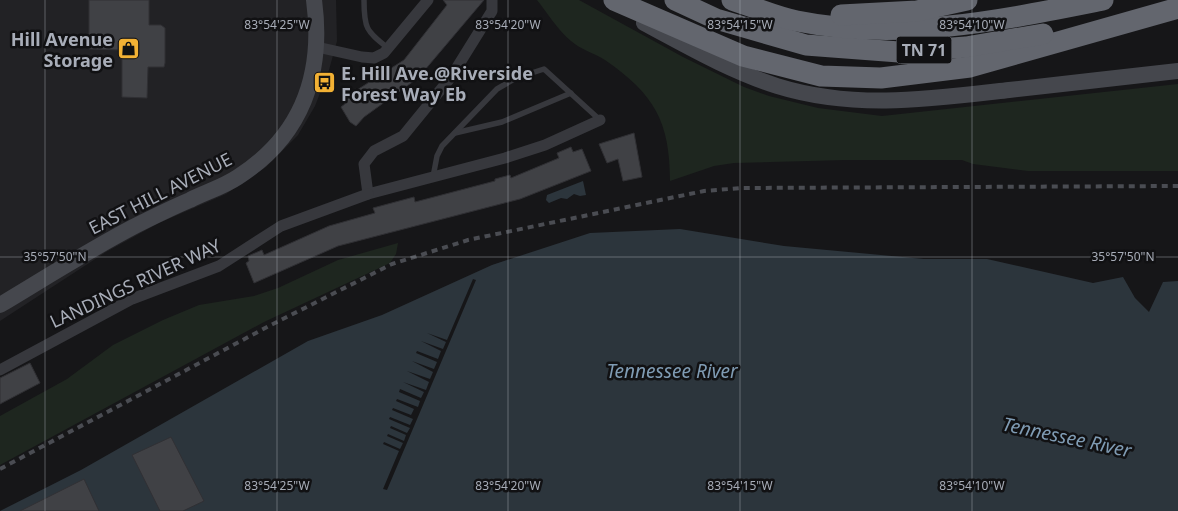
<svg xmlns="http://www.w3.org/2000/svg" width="1178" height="511" font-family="'Noto Sans',sans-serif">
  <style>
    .built { fill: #222225 }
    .green { fill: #1e261f }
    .water { fill: #2c353c }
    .pier { fill: #161618 }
    .building { fill: #404145; stroke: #303034 }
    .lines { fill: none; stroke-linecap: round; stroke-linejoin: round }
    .service { stroke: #37383d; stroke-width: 5.5 }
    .minor { stroke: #37383d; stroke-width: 11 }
    .secondary { stroke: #45474d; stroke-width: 16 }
    .motorway { stroke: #63666e; stroke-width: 21 }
    .rail { stroke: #4a4c52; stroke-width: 4; stroke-dasharray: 6 5; stroke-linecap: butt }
    .ticks { fill: none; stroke: #a8adb8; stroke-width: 1; stroke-opacity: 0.45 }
    .labels { text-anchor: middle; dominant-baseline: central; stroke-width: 5; stroke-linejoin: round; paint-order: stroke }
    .shield { fill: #111113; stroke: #7b7e86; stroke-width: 1 }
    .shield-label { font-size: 16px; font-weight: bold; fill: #a8adb8 }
    .poi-label { font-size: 18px; font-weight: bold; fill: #a8adb8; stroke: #111113; text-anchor: end }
    .street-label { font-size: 18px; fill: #a8adb8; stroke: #111113 }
    .water-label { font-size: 19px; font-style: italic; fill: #7f9bb3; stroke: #111113 }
    .ticks-label { font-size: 12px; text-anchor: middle; fill: #a8adb8; stroke: #111113; stroke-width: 5; stroke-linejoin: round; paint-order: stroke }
  </style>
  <rect width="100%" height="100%" fill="#161618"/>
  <!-- built -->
  <polygon class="built" points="0,0 336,0 337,41 329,70 315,106 298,135 266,167 226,194 159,223 106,252 0,321"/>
  <!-- green -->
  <g class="green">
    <path d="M537,0H579L683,57L744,87L769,96L818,108L882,116L1178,84V171H1028L973,164L962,160H846L734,163L714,166L670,181C670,121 654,94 605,60C594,53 581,50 571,41C558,30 548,14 537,0Z"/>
    <polygon points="398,243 396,254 390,263 264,322 0,465 0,416 67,379 113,345 163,320 199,305 254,296 278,288 338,260"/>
  </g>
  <!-- water -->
  <g class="water">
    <polygon points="583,181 586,195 580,196 574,194 567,199 561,198 549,203 546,200 547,195"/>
    <polygon points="680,229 784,246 924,259 987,259 1093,283 1123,277 1135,298 1149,312 1163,282 1178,281 1178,511 0,511 81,470 308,341 382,315 492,265 590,233"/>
  </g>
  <!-- pier -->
  <polygon class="pier" points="473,279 476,280 387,490 383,489 399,451 383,444 384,442 400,449 403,443 387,436 388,434 404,441 406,435 390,428 391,426 407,433 410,428 389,419 390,417 410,425 413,419 392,410 393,408 411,415 414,409 396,401 397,399 418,407 420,401 399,392 400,389 421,398 424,392 403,382 426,390 429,382 407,371 430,379 433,372 412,361 434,369 437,362 416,353 417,351 438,359 441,351 421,341 443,349 446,342 427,333 447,340"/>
  <!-- building -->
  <g class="building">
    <polygon points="89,0 149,0 149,25 161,25 165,28 165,63 164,67 148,67 147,98 122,97 122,50 89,49"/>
    <polygon points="443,0 484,0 418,78 364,117 356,126 350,122 341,107 345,104 341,98 355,89 357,90 404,60 447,5"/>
    <polygon points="634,133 642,177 623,181 618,159 607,163 599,144"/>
    <polygon points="571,147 573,152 582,149 591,171 520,199 338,246 254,283 246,263 249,261 248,256 262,250 264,255 329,226 375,213 373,208 414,197 415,202 495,181 495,179 510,175 511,178 559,158 557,153"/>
    <polygon points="30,363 40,383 0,404 0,378"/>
    <polygon points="171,437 204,501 183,511 160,511 132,455"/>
    <polygon points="84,479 99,511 20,511"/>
  </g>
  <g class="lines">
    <!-- service -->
    <g class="service">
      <path d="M364,0C364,28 366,31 388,48"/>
      <polyline points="455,133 502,122 571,93"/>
      <polyline points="433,177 437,156 442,146 497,89 516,78 544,69 600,120"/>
    </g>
    <!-- minor -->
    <g class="minor">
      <polyline points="492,0 492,11 451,77 403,136 374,151 364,164 368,194 505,158 545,145 600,120"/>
      <polyline points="317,47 362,57 374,58 384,53 428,0"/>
      <polyline points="0,370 132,299 219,266 281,226 368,194"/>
    </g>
    <!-- secondary -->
    <g class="secondary">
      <path d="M644,23C687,46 730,71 777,86C854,110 931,99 1009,90C1065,84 1122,77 1178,71"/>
      <path d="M0,305C45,278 89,250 135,226C153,217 171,208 190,200C206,192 223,187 238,177C302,136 324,74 314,0"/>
    </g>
    <!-- motorway -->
    <g class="motorway">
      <polyline points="614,0 743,56 821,76 881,78 970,67 1178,8"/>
      <polyline points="675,0 716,19 806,45 899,52 966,47 1043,34"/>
      <path d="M732,0C754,7 776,17 797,21C900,42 1002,20 1103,0"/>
      <polyline points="841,15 917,11 967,0"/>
    </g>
    <!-- rail -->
    <polyline class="rail" points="0,469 269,326 392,264 468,240 704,191 742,188 1178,186"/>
  </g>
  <!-- ticks -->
  <path class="ticks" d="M45,0V511M277,0V511M508,0V511M740,0V511M972,0V511M0,257H1178"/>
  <!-- icons -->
  <defs>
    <symbol id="shop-square" viewBox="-11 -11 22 22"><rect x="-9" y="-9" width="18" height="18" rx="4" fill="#f2b134" stroke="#111113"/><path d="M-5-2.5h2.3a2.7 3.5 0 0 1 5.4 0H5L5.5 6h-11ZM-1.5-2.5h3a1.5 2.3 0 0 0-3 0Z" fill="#111"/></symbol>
    <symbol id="bus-square" viewBox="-11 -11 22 22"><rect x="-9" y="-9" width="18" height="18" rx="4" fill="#f2b134" stroke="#111113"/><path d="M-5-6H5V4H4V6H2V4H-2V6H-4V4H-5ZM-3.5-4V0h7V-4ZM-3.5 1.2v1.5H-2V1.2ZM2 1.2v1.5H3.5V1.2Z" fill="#111"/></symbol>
  </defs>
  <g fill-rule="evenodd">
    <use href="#shop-square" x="116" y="36" width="25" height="25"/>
    <use href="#bus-square" x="312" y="70" width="25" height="25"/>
  </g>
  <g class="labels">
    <!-- shield labels -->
    <rect class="shield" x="896.5" y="36.5" width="55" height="27" rx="4"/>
    <g class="shield-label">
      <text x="924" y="50">TN 71</text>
    </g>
    <!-- poi labels -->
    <g class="poi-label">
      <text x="113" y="39">Hill Avenue<tspan x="113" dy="21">Storage</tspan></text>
      <text x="341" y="73" text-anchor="start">E. Hill Ave.@Riverside<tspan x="341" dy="21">Forest Way Eb</tspan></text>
    </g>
    <!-- street labels -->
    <g class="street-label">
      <text transform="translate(160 193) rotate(-27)">EAST HILL AVENUE</text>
      <text transform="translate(135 283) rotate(-25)">LANDINGS RIVER WAY</text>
    </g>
    <!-- water labels -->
    <g class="water-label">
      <text x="672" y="371">Tennessee River</text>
      <text transform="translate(1067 437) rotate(12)">Tennessee River</text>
    </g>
  </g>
  <g class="ticks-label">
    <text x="277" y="29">83°54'25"W</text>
    <text x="508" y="29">83°54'20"W</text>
    <text x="740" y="29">83°54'15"W</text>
    <text x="972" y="29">83°54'10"W</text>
    <text x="55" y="261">35°57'50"N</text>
    <text x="1123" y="261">35°57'50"N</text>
    <text x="277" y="490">83°54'25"W</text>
    <text x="508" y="490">83°54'20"W</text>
    <text x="740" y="490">83°54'15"W</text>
    <text x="972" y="490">83°54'10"W</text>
  </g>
</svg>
